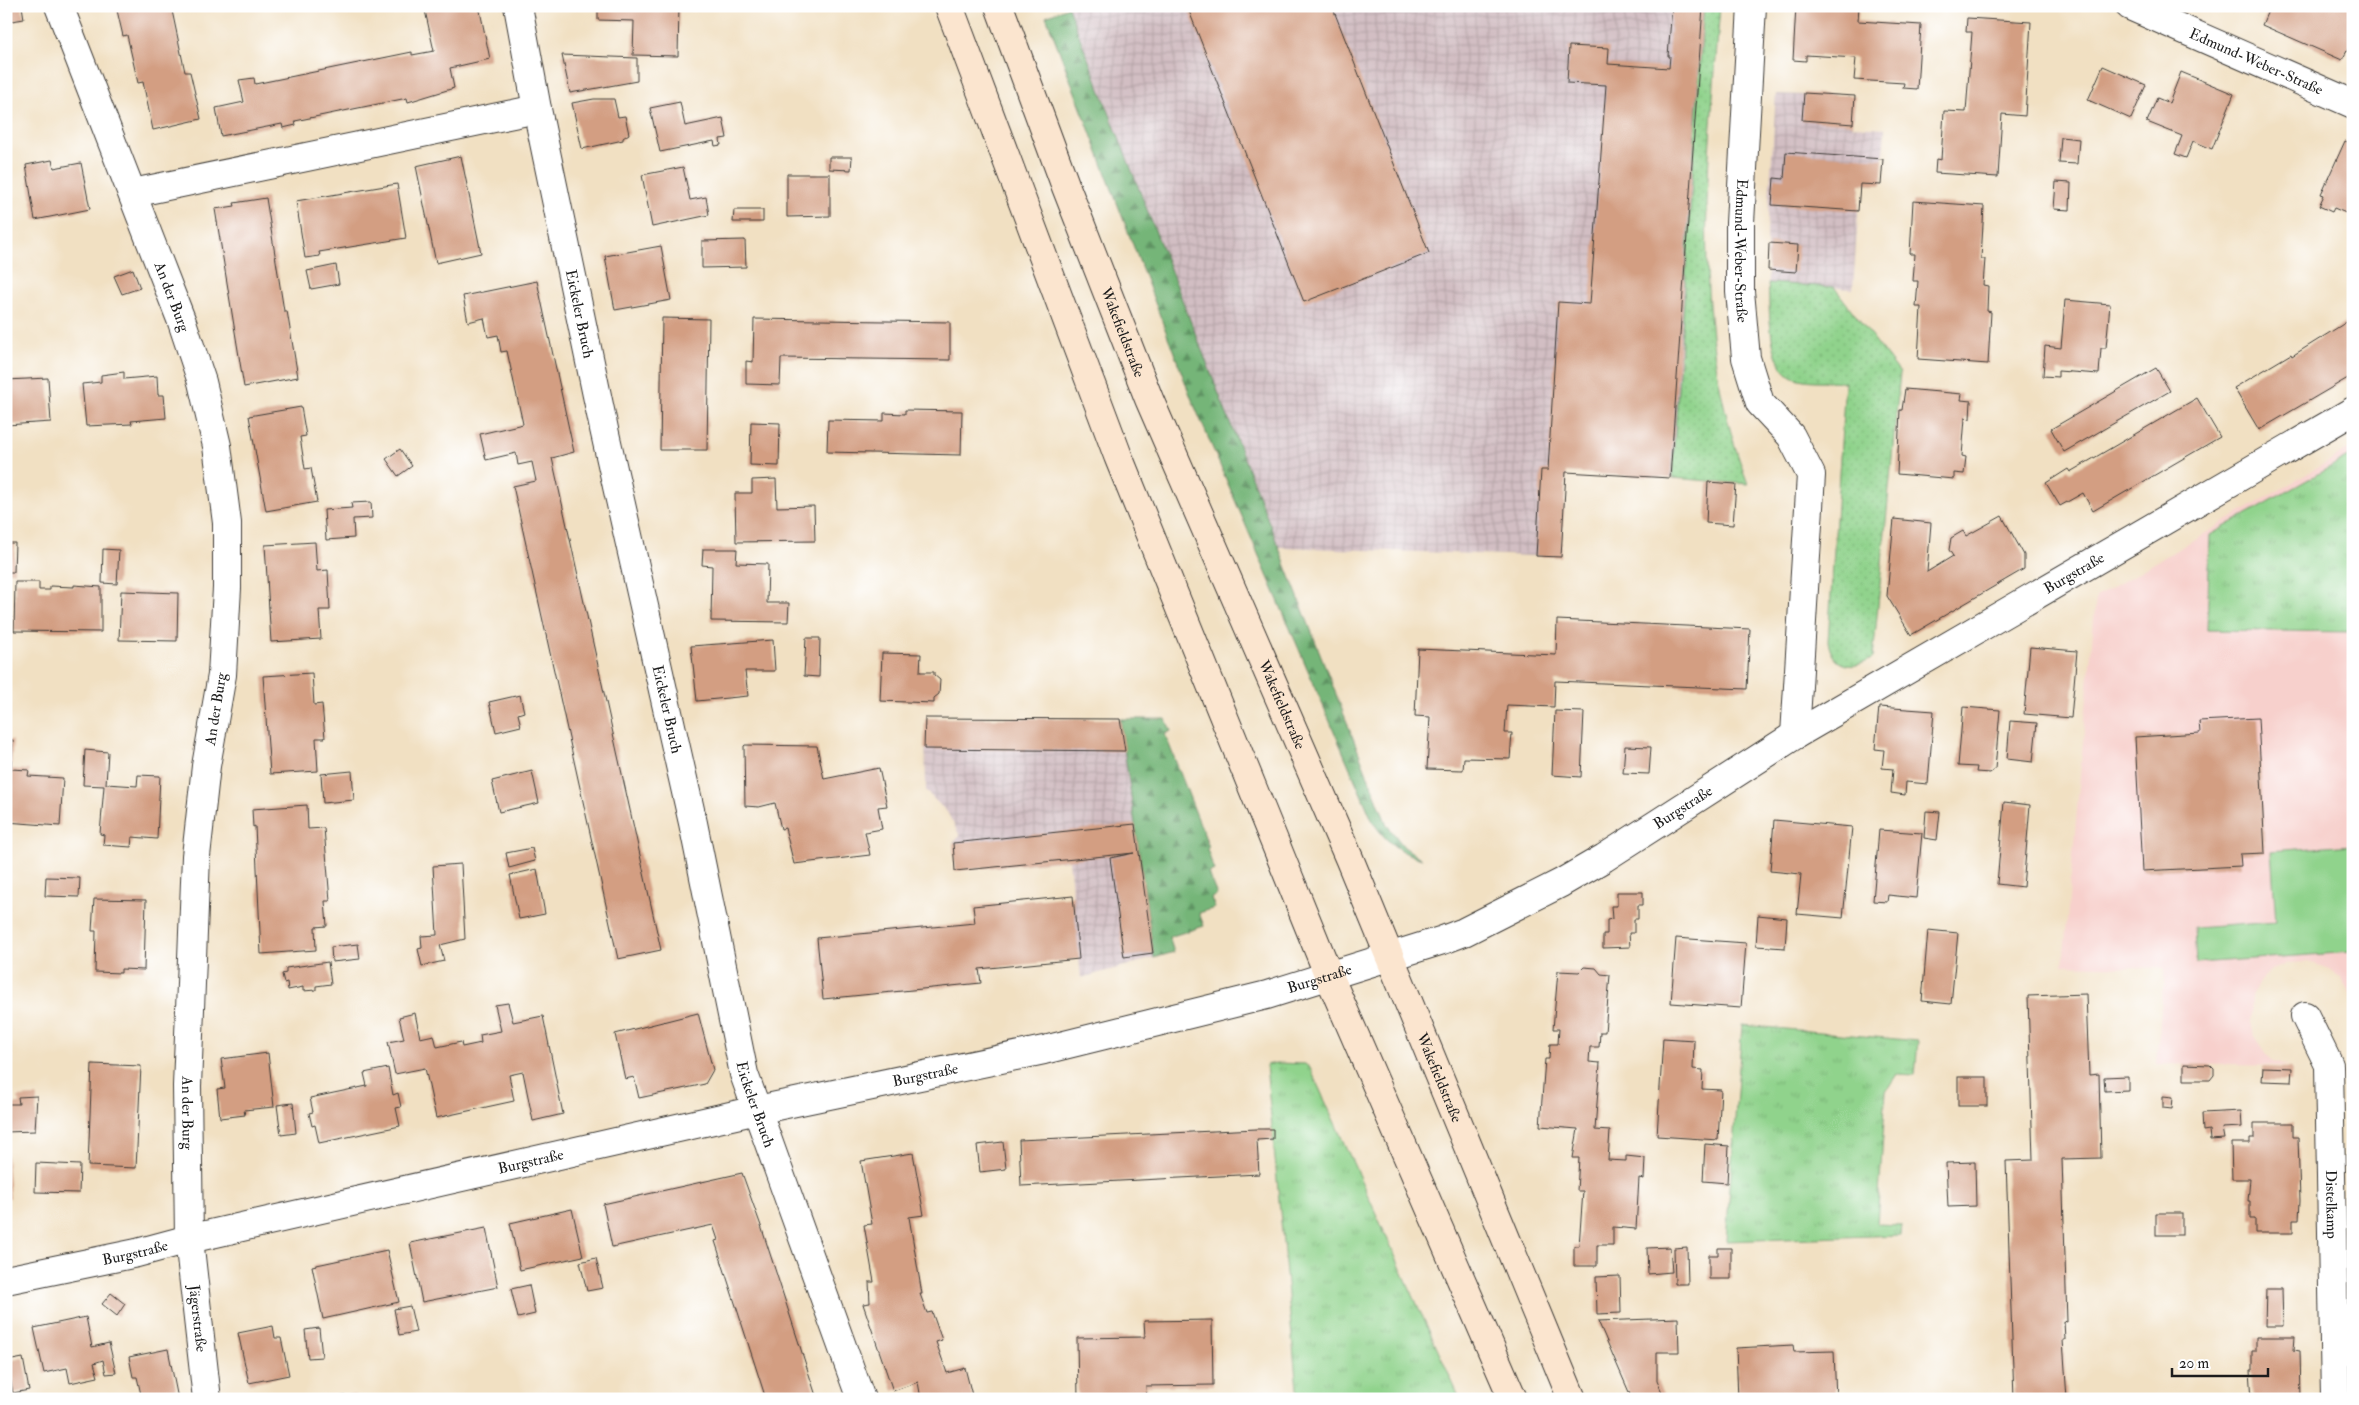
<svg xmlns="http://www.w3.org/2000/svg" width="2359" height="1405" font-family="'IM FELL Double Pica',serif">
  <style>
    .built { fill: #f7d0cc }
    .industrial { fill: url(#industrial-grid) }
    .grass { fill: url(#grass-dots); stroke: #567854 }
    .forest { fill: url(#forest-firs); stroke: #48684a }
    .park { fill: url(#park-tufts); stroke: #567854 }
    .garden { fill: #90d38c; stroke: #567854 }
    .building { fill: #d39e82 }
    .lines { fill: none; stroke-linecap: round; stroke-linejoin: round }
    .street-casing { stroke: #3c3935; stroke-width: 30 }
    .secondary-casing { stroke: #3c3935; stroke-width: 30 }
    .street { stroke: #fff; stroke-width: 28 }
    .secondary { stroke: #fbe5cf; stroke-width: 28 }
    .labels { text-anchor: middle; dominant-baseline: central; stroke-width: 5; stroke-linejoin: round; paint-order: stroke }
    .street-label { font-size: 15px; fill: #1c1c1c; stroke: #fff }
  </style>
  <defs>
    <pattern id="industrial-grid" width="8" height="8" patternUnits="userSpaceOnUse" patternTransform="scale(1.25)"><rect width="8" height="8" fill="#d2bec3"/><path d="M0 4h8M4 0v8" fill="none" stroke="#b4a3a7"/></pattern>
    <pattern id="grass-dots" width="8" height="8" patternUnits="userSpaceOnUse" patternTransform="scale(1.25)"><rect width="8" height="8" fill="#90d38c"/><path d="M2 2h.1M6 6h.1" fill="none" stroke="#7cb578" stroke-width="1.8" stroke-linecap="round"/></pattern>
    <pattern id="forest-firs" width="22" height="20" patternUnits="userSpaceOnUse" patternTransform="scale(1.25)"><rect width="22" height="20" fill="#74b578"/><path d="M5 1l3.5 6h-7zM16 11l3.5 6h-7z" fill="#5e9262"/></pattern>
    <pattern id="park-tufts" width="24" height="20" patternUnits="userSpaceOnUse" patternTransform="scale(1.25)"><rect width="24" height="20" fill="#90d38c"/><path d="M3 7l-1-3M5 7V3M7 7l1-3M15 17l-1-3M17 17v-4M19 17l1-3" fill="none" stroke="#7cb578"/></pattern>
  </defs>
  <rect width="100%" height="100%" fill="#fff"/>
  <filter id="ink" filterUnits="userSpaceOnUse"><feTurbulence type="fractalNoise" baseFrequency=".02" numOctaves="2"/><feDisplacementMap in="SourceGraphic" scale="10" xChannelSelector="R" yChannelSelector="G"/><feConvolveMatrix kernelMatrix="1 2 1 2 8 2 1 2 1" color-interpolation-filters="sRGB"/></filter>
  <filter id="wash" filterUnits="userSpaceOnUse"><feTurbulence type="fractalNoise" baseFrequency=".0096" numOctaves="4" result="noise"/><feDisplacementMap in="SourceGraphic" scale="20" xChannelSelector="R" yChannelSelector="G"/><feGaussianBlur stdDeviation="1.12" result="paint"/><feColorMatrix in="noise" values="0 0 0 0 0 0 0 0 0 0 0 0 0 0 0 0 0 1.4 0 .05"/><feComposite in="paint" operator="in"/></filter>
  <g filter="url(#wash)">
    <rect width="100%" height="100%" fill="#f1e0c2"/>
    <!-- built -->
    <polygon class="built" points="2353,447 2353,1000 2341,978 2329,969 2309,962 2289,963 2270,971 2259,982 2252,997 2251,1022 2254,1036 2266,1054 2273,1061 2289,1066 2156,1064 2165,968 2063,965 2096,597"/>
    <!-- industrial -->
    <g class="industrial">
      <polygon points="1068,6 1704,6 1672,478 1566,472 1561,557 1279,547"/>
      <polygon points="1804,93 1855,96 1853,126 1885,128 1881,185 1860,184 1853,289 1768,283 1767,232 1776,94 1804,95"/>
      <polygon points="925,718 1120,719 1154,958 1081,978 1069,860 955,871 953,843 960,836 947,812 926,791"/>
    </g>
    <!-- grass -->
    <g class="grass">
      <path d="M1704,6H1720C1708,172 1687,324 1748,484L1672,478Z"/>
      <path d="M1768,283L1834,287L1900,373L1873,658C1853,671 1832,668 1828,641L1845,382C1829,380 1811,383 1795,378C1767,368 1770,308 1768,283Z"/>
    </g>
    <!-- forest -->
    <g class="forest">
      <path d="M1068,7L1387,825L1404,847L1422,859C1400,853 1386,842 1373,822L1192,400L1046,16Z"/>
      <polygon points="1120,719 1166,719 1171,731 1165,734 1209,847 1207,849 1214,870 1208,873 1217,895 1211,898 1215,908 1199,913 1204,926 1169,937 1174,952 1154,958"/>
    </g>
    <!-- park -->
    <g class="park">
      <polygon points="2353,454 2353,632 2207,630 2210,535"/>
      <polygon points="1742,1025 1918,1041 1915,1075 1897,1074 1886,1091 1877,1224 1901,1225 1900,1235 1726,1241"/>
      <polygon points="1277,1063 1305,1064 1310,1068 1460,1399 1298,1399 1266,1065"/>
    </g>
    <!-- garden -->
    <polygon class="garden" points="2353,845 2353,952 2196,963 2194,928 2276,922 2271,851"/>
    <g id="blocks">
      <!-- building -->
      <g class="building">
        <polygon points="6,6 22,6 24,19 6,22"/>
        <polygon points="116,6 171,6 185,72 190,72 201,119 153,130 143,82 138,83 127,35 123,36"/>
        <polygon points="424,6 479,6 490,59 450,68 454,88 408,102 407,98 295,121 296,125 283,128 282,124 221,136 216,108 244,102 239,80 254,78 255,84 412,52 412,55 434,51"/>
        <polygon points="598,6 679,6 678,56 633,55 634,21 598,20"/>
        <polygon points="1187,6 1332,6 1429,253 1304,302"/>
        <polygon points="1672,6 1703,6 1670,478 1566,472 1561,557 1536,556 1541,470 1548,470 1558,302 1590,304 1606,85 1567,83 1569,46 1609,48 1608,64 1669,68 1670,56 1668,56"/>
        <polygon points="1796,6 1859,6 1858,21 1921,25 1917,89 1903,88 1904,83 1854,80 1856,58 1806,55 1806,61 1793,60"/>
        <polygon points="2270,6 2353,6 2353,40 2342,60 2262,25"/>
        <polygon points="1967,18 2031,22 2025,116 2002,114 1998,177 1935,173 1936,159 1941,160 1944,111 1966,112 1972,32 1966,32"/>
        <polygon points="562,55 637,58 637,81 570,93"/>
        <polygon points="2103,66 2146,85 2131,119 2088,100"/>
        <polygon points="2181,72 2234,94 2212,149 2193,141 2186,158 2175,154 2182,136 2147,122 2157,98 2169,103"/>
        <polygon points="1804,93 1855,96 1853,124 1802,120"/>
        <polygon points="594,99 614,99 618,117 625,116 629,134 623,138 623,140 582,149 572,103"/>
        <polygon points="680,102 685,126 723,118 727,138 720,139 721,145 715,146 714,141 660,152 650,108"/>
        <polygon points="2061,137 2079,139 2077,164 2059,163"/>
        <polygon points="2345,141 2353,144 2353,216 2334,208 2332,212 2319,206 2324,195 2321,194"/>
        <polygon points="1786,152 1883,159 1881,185 1860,184 1858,211 1772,205 1774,178 1784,179"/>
        <polygon points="461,156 481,253 436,263 416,166"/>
        <polygon points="829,157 852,157 851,170 829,169"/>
        <polygon points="52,160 54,168 81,163 90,209 35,220 26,165"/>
        <polygon points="683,167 690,200 706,197 709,215 652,227 642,175"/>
        <polygon points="787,174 830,174 830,216 787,217"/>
        <polygon points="2056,182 2071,183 2070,210 2054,209"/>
        <polygon points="397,184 406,238 319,252 320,256 305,258 296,201"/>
        <polygon points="266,198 284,311 287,311 298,377 244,387 215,209 235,206 234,203"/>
        <polygon points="1913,201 1984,206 1981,259 1985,259 1983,285 1988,286 1987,311 1991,312 1988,364 1918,359 1921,307 1916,307 1918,281 1913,281 1915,254 1910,254"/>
        <polygon points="734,210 763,210 763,222 733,222"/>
        <polygon points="745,240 746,267 702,268 702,241"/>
        <polygon points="1769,243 1798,245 1796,272 1768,270"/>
        <polygon points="661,246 671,300 615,310 605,256"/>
        <polygon points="336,265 339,284 311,289 307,271"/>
        <polygon points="133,269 140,288 122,294 114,276"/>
        <polygon points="537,281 574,452 552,458 661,950 618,959 513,486 536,481 532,462 518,465 516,453 486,460 480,434 523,424 507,351 501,352 498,335 488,337 484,318 468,322 463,296"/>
        <polygon points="2065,300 2110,304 2106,348 2101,348 2099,374 2058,371 2058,377 2043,376 2045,346 2061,348"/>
        <polygon points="662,318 709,319 707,450 660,450"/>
        <polygon points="2353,318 2353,375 2259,430 2234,388 2291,354 2292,356"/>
        <polygon points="754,319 950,322 950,360 781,358 780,385 746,384 746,361 753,362"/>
        <polygon points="2156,368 2170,391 2064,452 2051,429"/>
        <polygon points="124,372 124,379 157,376 158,395 164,395 166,418 131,421 132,424 86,426 82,384 101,382 101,375"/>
        <polygon points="48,378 51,422 6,425 6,380"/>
        <polygon points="1905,389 1962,394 1961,400 1971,401 1970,419 1965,418 1962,456 1966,457 1964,474 1954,473 1954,479 1897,474 1900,410 1902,410"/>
        <polygon points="2197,398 2220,437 2093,511 2083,493 2060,506 2046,483 2068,469 2070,472"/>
        <polygon points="301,407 306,436 300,437 305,469 311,468 317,502 266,511 249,416"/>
        <polygon points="905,410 962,411 961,455 827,452 828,420 884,421 884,413 905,414"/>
        <polygon points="751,422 780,423 779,466 750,465"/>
        <polygon points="400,449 412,466 398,476 386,459"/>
        <polygon points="776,479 777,507 814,506 815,541 736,542 735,493 752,493 752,480"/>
        <polygon points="1708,482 1736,484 1733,525 1706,523"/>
        <polygon points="371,502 372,518 353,519 354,538 326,540 324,510 352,508 351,503"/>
        <polygon points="2002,516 2024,555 2024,569 1911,635 1887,596 1894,519 1931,523 1927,572 1953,556 1949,550 1951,538 1963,531 1966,536"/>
        <polygon points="315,542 317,571 328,570 330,610 319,610 321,639 271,642 265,545"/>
        <polygon points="6,543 15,543 14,572 6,572"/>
        <polygon points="103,549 119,550 117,584 102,583"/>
        <polygon points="703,549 737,549 736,563 768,564 767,603 789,603 788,622 711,621 712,566 702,565"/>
        <polygon points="15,582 39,582 39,590 50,590 50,586 74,587 74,585 101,587 101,632 14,631"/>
        <polygon points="121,591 178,593 177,641 119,640"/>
        <polygon points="1557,620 1750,629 1747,689 1555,681 1554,707 1507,705 1505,733 1512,733 1510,759 1464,758 1463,770 1427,769 1430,717 1415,716 1418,649 1556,655"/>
        <polygon points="806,638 820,638 819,677 804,676"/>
        <polygon points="773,640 775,671 745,671 748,696 697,701 691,646"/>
        <polygon points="2030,647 2077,651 2071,718 2024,714"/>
        <polygon points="882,653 921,654 920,672 934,672 934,675 940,680 939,694 934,698 934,703 880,701"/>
        <polygon points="312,673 314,705 322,704 325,738 316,738 318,771 270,774 263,676"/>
        <polygon points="520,695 524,712 518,714 521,726 496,732 489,702"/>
        <polygon points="1879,707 1934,711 1928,784 1906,782 1905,795 1891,793 1893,769 1882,768 1884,750 1875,749"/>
        <polygon points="1963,707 2000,710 1995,769 1990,773 1976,772 1977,767 1958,766"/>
        <polygon points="1555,711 1584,712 1581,777 1552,775"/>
        <polygon points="925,718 1120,719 1125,751 924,749"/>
        <polygon points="2258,718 2265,853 2240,854 2241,866 2142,871 2135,737 2200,733 2199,721"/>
        <polygon points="2010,721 2037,723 2033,762 2007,759"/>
        <polygon points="6,740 13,740 11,769 29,770 28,776 63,778 60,826 6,822"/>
        <polygon points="745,745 817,746 824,779 879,768 887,806 878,807 882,829 865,832 870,855 794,864 785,828 781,829 775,803 759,807 745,806 744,746"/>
        <polygon points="1625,746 1651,747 1649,774 1623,773"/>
        <polygon points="85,750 108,752 106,784 137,786 138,775 160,776 157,839 132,837 131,847 103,845 104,835 100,834 104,786 83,785"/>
        <polygon points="352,771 354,800 323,803 321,774"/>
        <polygon points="532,771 539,803 499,812 492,781"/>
        <polygon points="2004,802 2030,805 2023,887 1997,884"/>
        <polygon points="307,805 308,829 324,828 330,901 325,901 327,926 315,927 316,950 261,954 255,826 253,827 252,809"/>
        <polygon points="1926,811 1940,812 1937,840 1924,838"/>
        <polygon points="1774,820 1852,827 1843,918 1797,914 1801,874 1770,871"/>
        <polygon points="1135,824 1153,953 1124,957 1110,858 1134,853 955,871 953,843"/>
        <polygon points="1879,830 1922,833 1916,898 1888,895 1887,902 1873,901"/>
        <polygon points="532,848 535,861 509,868 506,853"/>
        <polygon points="461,864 465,939 440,945 444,961 422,966 418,949 422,948 421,936 437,935 433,866"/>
        <polygon points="537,869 545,914 519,919 510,875"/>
        <polygon points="46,877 80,878 79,897 45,896"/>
        <polygon points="1617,892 1643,892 1643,905 1638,905 1638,919 1634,919 1634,933 1629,933 1630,947 1603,948 1603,934 1607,934 1607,920 1612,919 1611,906 1617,906"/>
        <polygon points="1073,896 1079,959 979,969 981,983 823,999 817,938 975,923 973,906"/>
        <polygon points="94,899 146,900 144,970 121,969 121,973 95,972 96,931 92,931"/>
        <polygon points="1758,915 1787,918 1785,948 1756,946"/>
        <polygon points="1928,930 1958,933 1951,1004 1922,1001"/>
        <polygon points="1676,938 1746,943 1741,1008 1671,1003"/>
        <polygon points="358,944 360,959 332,962 331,947"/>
        <polygon points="328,962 331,984 316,986 316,990 303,991 303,987 288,990 287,982 284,983 282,974 286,973 286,968"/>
        <polygon points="1584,967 1596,968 1601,974 1610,975 1605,1032 1600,1032 1599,1047 1590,1047 1589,1062 1600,1063 1595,1130 1610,1131 1608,1160 1626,1161 1626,1156 1645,1158 1644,1179 1639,1178 1636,1229 1613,1227 1613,1245 1597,1245 1597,1266 1574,1266 1574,1246 1579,1246 1583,1191 1577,1191 1579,1158 1573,1158 1578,1129 1540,1126 1545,1059 1549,1059 1550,1044 1558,1044 1559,1029 1553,1029 1558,971 1579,972"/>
        <polygon points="2086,994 2089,1075 2099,1074 2101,1158 2062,1159 2067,1322 2064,1321 2065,1340 2063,1340 2067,1399 2014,1399 2006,1161 2033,1160 2028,996"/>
        <polygon points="508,1003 513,1022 543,1016 563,1114 533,1121 523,1072 509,1075 514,1101 436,1118 425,1068 395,1074 388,1042 404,1039 399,1017 415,1013 420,1038 434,1035 437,1047 461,1042 462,1047 481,1043 480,1035 501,1031 495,1005"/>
        <polygon points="698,1013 713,1070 705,1084 639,1098 634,1077 625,1079 615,1034"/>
        <polygon points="1663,1038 1694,1040 1693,1069 1703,1070 1702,1089 1721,1090 1718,1140 1657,1136"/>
        <polygon points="268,1053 274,1107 244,1110 245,1115 220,1118 217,1089 225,1088 221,1059"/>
        <polygon points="92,1064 141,1066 136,1168 88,1166"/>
        <polygon points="2184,1064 2210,1065 2214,1069 2214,1075 2210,1080 2184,1080"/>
        <polygon points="2263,1067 2292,1068 2291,1082 2262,1081"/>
        <polygon points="388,1068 393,1095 398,1093 401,1107 396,1108 400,1126 319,1143 315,1125 312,1126 309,1113 313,1112 310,1098 367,1086 364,1073"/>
        <polygon points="2128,1076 2128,1090 2105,1091 2104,1077"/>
        <rect x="1958" y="1077" width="29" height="29"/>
        <polygon points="37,1096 35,1131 6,1132 6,1104 19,1104 18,1097"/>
        <polygon points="2163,1096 2173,1097 2172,1109 2163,1108"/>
        <polygon points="293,1103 296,1133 281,1135 277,1105"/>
        <polygon points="2241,1111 2242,1127 2222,1128 2224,1139 2210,1140 2209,1130 2203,1131 2202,1113"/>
        <polygon points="2254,1123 2293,1123 2293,1137 2298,1137 2300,1201 2299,1219 2293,1219 2293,1233 2255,1233 2255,1219 2250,1219 2250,1201 2248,1201 2250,1179 2232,1179 2231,1143 2250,1143 2250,1138 2254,1138"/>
        <polygon points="1257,1129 1273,1129 1273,1139 1257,1140 1259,1174 1021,1186 1019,1140"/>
        <polygon points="1003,1142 1006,1169 980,1172 977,1145"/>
        <polygon points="6,1143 10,1198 6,1198"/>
        <polygon points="1705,1144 1729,1146 1727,1183 1703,1181"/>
        <polygon points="913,1153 924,1215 909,1217 922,1294 920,1294 927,1313 932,1312 942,1340 936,1342 947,1373 965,1368 973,1399 921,1399 918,1382 893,1391 863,1304 870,1303 869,1282 874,1282 864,1225 872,1224 861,1161"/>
        <polygon points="1975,1162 1976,1206 1948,1207 1946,1163"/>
        <polygon points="36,1163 80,1165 79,1193 35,1192"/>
        <polygon points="742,1173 761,1226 817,1399 766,1399 715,1241 718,1240 713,1225 612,1247 603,1204"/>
        <polygon points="572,1209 583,1256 520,1270 510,1223"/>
        <rect x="2156" y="1213" width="26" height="22"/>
        <polygon points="486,1228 498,1287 422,1302 410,1243"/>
        <polygon points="1670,1247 1672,1272 1648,1274 1647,1248"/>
        <polygon points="1687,1247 1688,1284 1675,1284 1674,1248"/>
        <polygon points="1718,1248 1731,1248 1731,1279 1709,1279 1709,1255 1718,1255"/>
        <polygon points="387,1250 399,1302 323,1319 312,1266"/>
        <polygon points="596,1258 603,1288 587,1291 580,1262"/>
        <polygon points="1620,1276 1621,1313 1597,1314 1596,1277"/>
        <polygon points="529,1285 535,1314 518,1318 511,1289"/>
        <polygon points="2266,1289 2282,1289 2283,1326 2265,1326"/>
        <polygon points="111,1293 125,1304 117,1316 102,1304"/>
        <polygon points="410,1306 416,1332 399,1335 394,1309"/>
        <polygon points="86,1317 92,1347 109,1343 116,1373 106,1374 103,1360 94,1363 98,1377 70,1383 67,1368 44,1373 34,1328"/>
        <polygon points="1678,1318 1679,1352 1657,1352 1657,1381 1665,1399 1632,1399 1598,1321"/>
        <polygon points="1212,1320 1213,1385 1146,1386 1147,1399 1078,1399 1077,1338 1145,1337 1144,1321"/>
        <polygon points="273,1326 275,1338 281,1338 289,1375 249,1383 238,1333"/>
        <polygon points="319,1328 322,1357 308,1358 305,1330"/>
        <polygon points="2256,1337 2295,1337 2294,1350 2300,1351 2301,1399 2252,1399 2250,1370 2252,1370 2252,1351 2256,1351"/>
        <polygon points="1793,1345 1794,1352 1834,1351 1836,1399 1738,1399 1736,1348"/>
        <polygon points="168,1349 178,1399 142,1399 137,1377 133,1377 129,1357"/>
        <polygon points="23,1358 29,1390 13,1393 7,1361"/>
        <polygon points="356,1395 356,1399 337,1399 336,1397"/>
      </g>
    </g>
  </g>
  <g filter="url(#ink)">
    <use href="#blocks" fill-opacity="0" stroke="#3c3935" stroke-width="1"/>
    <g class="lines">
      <defs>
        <g id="street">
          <path id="s1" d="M59,6L182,322L202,382L217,446L227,523V588L222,675L206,766L196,856L187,1086L189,1239L207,1399"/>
          <path id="s2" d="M518,6L537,109L604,429L693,823L744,1074L861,1399"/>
          <path id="s3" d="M1752,6L1740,223V291L1746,358L1760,403L1791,436L1811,475L1795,735"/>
          <path id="s4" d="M2130,6L2353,104"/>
          <polyline points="133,193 537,109"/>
          <path id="s5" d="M2305,1016L2329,1065L2335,1399"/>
          <path id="s6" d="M6,1280L137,1253L189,1239L757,1110L1044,1050L1267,995L1443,940L1464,932L1561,883L1604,858L1795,735L2353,411"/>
        </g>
        <g id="secondary">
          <polyline points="949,6 1118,456 1329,976 1513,1399"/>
          <path id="s7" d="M999,6L1066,187L1149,399L1349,858L1572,1399"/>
        </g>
      </defs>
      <!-- street casing -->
      <use href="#street" class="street-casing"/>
      <!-- secondary casing -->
      <use href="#secondary" class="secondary-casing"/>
      <!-- street -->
      <use href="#street" class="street"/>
      <!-- secondary -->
      <use href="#secondary" class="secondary"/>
    </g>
  </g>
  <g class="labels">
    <!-- street labels -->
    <g class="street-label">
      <text stroke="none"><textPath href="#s4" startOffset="138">Edmund-Weber-Straße</textPath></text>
      <text stroke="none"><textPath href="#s3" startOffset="245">Edmund-Weber-Straße</textPath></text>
      <text stroke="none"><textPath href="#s1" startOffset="312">An der Burg</textPath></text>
      <text stroke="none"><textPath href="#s2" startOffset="314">Eickeler Bruch</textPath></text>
      <text stroke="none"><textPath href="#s7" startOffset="349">Wakefieldstraße</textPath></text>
      <text stroke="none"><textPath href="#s6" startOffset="2208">Burgstraße</textPath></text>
      <text stroke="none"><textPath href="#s7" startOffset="754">Wakefieldstraße</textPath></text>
      <text transform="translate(216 709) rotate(-81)">An der Burg</text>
      <text stroke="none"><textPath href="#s2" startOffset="719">Eickeler Bruch</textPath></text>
      <text stroke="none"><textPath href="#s6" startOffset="1752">Burgstraße</textPath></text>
      <text stroke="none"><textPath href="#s6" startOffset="1348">Burgstraße</textPath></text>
      <text stroke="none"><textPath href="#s6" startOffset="942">Burgstraße</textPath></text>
      <text stroke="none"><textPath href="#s7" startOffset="1159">Wakefieldstraße</textPath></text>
      <text stroke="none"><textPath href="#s2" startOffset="1124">Eickeler Bruch</textPath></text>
      <text stroke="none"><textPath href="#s1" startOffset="1138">An der Burg</textPath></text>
      <text stroke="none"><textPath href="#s6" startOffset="538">Burgstraße</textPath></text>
      <text stroke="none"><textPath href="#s5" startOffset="194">Distelkamp</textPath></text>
      <text stroke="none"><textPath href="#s6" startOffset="132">Burgstraße</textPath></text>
      <text stroke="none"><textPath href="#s1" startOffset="1344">Jägerstraße</textPath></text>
    </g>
  </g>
  <!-- margin -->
  <rect width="2359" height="1405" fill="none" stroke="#fff" stroke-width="25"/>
  <!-- scale -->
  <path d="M2172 1368v8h96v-8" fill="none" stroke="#1c1c1c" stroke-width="2.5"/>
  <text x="2179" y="1368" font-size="15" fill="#1c1c1c" stroke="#ffffff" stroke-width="4" paint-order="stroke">20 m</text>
</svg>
